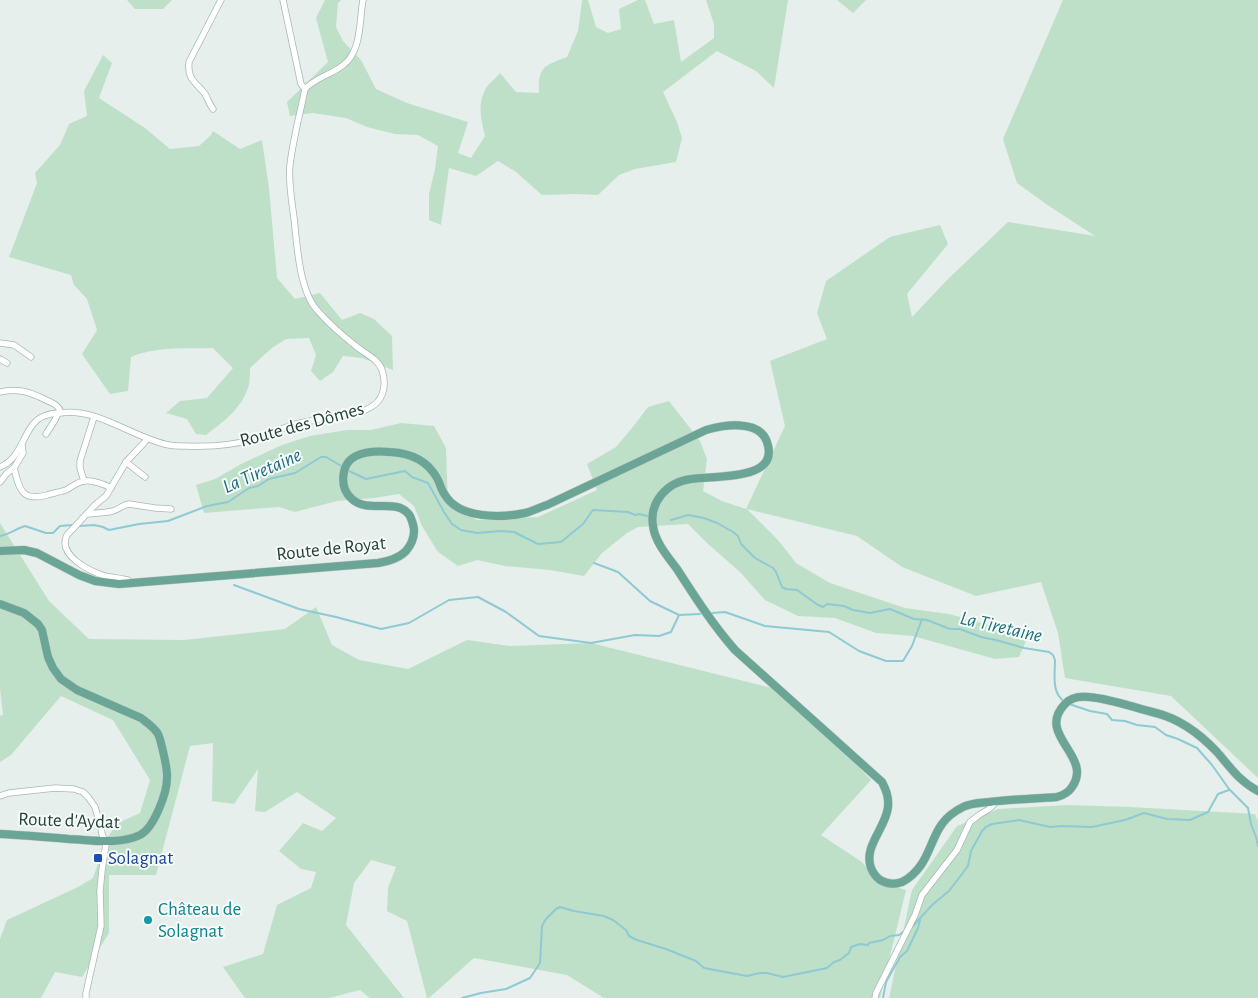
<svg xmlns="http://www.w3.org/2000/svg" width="1258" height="998" font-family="'Alegreya Sans',sans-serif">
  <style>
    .green { fill: #bfe0c8 }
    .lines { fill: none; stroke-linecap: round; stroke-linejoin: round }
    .stream { stroke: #8ec9d4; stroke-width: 2 }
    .minor-casing { stroke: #a8b8b2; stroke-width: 7 }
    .major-casing { stroke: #c2cac8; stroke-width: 9 }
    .minor { stroke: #fff; stroke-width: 5.5 }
    .major { stroke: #6aa596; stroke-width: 8 }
    .transit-dot { fill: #1a4fb4; stroke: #f7fbf9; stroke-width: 2 }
    .culture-dot { fill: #0f9aa8; stroke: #f7fbf9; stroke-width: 2 }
    .labels { text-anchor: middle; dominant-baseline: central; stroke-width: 4; stroke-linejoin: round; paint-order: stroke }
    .street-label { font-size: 19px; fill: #24423a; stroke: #f7fbf9 }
    .transit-label { font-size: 19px; fill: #164399; stroke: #f7fbf9; text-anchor: start }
    .culture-label { font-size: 19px; fill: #0d838f; stroke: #f7fbf9; text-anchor: start }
    .water-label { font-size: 20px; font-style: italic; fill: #1c6f80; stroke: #f7fbf9 }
  </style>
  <rect width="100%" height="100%" fill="#e6efeb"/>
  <!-- green -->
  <g class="green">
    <polygon points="127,0 172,0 163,9 135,9"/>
    <path d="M325,0H341L338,3L336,27L343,41L361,60L376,89L407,103L468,122L458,153L471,158L485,136C481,120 477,104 486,88C489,83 496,78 500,73L516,92L539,93C538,66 544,66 567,57L578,31L582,1L583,0H588L596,27L608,33L621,29L619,9L638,0H645L654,24L674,20L681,62L714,38V24L706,0H788L774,88L756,71L717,51L663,92L677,122L682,138L676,162L635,169L619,175L598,195L576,194L542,195L516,172L498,161L476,176L449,168L441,225L429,220V194L435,169L438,146L418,135L395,134L367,127L346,118L313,113L290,116L287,102L328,62L316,18Z"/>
    <polygon points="837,0 866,0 853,13"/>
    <polygon points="1063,0 1258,0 1258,778 1171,696 1065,678 1058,633 1041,582 976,596 902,567 857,536 747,509 778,540 796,563 830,583 905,608 949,614 992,626 1027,639 1019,657 995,659 913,636 876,633 835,618 798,616 765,600 740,572 708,544 688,524 638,527 627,533 602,553 584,576 550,570 505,566 477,560 458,566 438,552 422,526 414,506 399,494 374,498 337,501 295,512 279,507 204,513 196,485 215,479 243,463 282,445 310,436 347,430 371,430 401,423 434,426 446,448 448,506 477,520 538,517 597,490 587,464 616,447 632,428 648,407 669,401 700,441 707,459 703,491 722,501 746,509 785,426 770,361 827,339 817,313 826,281 890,237 940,225 948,244 907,294 912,317 947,280 1008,222 1095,236 1049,206 1017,183 1003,139"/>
    <path d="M103,55L112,63L99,98L145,128L170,149L199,146L211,135L213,131L240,149L262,140L269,188L277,278L295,299L320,293L342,320L360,313L374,319L392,336L393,370L362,358L343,356L333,372L320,381L311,371L316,355L309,338L286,339L272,348L250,368C250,375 250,382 248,388C241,409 223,422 206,435L196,434L187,419L166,413L180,401L207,398L233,368L213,348C186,349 157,346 131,357L128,391L110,394L82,354L97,330L87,299L74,285L71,275L9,257L37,183L35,173L60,145L69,124L87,116L84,91Z"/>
    <polygon points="0,523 49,601 89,639 184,640 285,629 316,607 332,645 359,660 408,669 467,640 510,646 591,643 772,688 781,696 838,744 871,780 821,835 862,862 879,882 906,890 880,998 604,998 567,975 474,958 429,998 427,998 407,921 387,911 388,888 396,867 371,860 354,883 346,925 404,998 370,998 360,990 329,998 245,998 223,967 263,954 277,905 311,888 316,872 301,869 279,851 303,823 322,831 336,818 297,792 265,812 255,811 258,769 234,804 212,801 213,743 190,746 156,875 109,875 109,933 82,977 55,972 41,998 0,998 0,939 7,920 78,887 93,878 106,841 116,824 140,813 150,780 113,720 61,696 11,755 0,762 0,716 3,715 0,688"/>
    <polygon points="1068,805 1131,807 1255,814 1258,822 1258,998 889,998 912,890 957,826 998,809"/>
  </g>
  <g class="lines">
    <!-- stream -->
    <g class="stream">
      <polyline points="347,470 366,479 405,471 412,477 428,483 444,512 452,524 461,530 477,533 501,531 514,532 538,544 561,542 583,524 593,510 628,512 635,515 639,514 647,516"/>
      <path d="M671,520L688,515L704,518L717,523L733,532L738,536L741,544L755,558L773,568L776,572L782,587L786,589L797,590L818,605L823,607L827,604L844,606L853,610L870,613L890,609L914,619L927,620L950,629H960L981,637L996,640L1024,648L1049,652L1053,655L1055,660C1055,675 1051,693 1065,702"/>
      <polyline points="80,526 94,525 103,527 109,530 139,524 168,521 207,506 228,502 249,488 258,486 269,479 295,473 321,457 326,457 343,467"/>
      <path d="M0,536C9,534 16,529 25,526L46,533H53L60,526L73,525"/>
      <polyline points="594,563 618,572 650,601 679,615"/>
      <polyline points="234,585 299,609 336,617 381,629 409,623 449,600 478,597 506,612 539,636 591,643 635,635 659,636 671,632 679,615 700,614"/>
      <polyline points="712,613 725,612 765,626 829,632 859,651 886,661 903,661 912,646 922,619"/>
      <polyline points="1069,704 1090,711 1107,714 1112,720 1125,721 1137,725 1155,727 1166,735 1178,739 1197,748 1212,765 1229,789 1248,808 1251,824 1256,837 1258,846"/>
      <polyline points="912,927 932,905 949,891 968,866 971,851 982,831 986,827 992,824 1019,820 1050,827 1061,826 1092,827 1125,820 1144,813 1167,819 1190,820 1208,812 1218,794 1229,790"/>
      <polyline points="462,998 481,993 506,989 530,978 540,963 542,926 546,919 556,909 560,907 574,911 604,916 613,920 626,930 629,936 637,940 666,949 696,961 704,968 747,976 760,973 767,973 783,977 827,968 834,962 840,960 845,956 849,953 851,947 860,944 868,945 869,943 883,940 890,936 899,935 903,932"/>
      <polyline points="883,998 886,982 900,957 907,951 918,928 920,920"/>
    </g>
    <defs>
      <g id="minor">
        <polyline points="283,0 301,84 305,89"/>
        <path d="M213,109C209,104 208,99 205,94C196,82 187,80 189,62L221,0"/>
        <polyline points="0,343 14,345 31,357"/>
        <polyline points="0,359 7,363"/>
        <path d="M0,392C19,388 30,392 46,400C53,403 58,405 61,412"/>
        <polyline points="46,434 55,420 58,413"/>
        <path d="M22,445L23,453L14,468C19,489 22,502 47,495C53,493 60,492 66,490C72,487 77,482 84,481C92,480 104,484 111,488"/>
        <polyline points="126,462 145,477"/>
        <path d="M0,467C24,458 23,424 44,416C49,414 55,413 60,413C97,407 133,438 169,445C174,446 179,446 184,446C207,447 231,446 253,439C269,435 284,427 300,423C323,417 355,419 374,405C385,397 386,382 382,370C378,359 366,354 357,347C343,336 329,324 317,310C299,290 297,244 294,218C292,202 288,181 290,165C293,139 300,114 305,89C315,78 330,75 342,66C362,52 359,22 363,0"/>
        <polyline points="84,481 80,468 80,461 94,417"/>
        <polyline points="0,482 7,473 14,468"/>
        <path d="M87,514C96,513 105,513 113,511C119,509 123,505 129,504L155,508L171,509"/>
        <path d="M129,584L128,580C120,578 112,577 105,576C89,571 57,555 67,535L95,505L106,496L126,462L143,444L147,439"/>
        <polyline points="0,796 9,793 55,788 74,789 83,792 88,797 95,807 101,828 102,834 106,844 102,870 100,891 101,926 86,993 86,998"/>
        <polyline points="875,998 876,993 915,915 922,895 957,850 970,822 979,815 989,809 997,801"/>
      </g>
      <g id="major">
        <path d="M0,551L24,550L37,553L79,575L95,581L119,584L378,563C388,561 398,559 406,551C411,545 414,538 414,531C414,525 412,521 410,516C397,496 367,515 351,498C339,487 341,463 356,456C366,451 380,451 390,452C410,453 427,460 437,478C440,483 441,490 445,495C459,519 502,518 525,513C533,511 540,507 547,505L706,430C724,425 759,419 767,442C781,482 712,475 691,479C667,482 649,502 653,526C655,542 668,557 677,569C695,597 713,625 735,650L882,782C886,790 889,797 888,807C886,828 863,846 871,868C873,873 876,877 880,880C887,884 894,885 902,882C909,879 917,871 921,865C930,852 933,836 942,824C947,817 955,811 963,807C971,803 980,803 989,802C1011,799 1034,799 1057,797C1064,795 1069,792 1072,787C1094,756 1035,735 1065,704C1071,697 1080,696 1089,697C1112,699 1135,708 1156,713C1180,719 1200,734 1217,752C1230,767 1239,781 1258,791"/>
        <path d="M0,604L24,613L38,624L42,630L48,657L53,668L61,679L77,690L141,718C146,722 154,727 158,734C161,740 168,771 167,778C167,793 154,828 140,835C119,845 92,840 69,839C46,837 23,835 0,834"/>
      </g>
    </defs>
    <!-- minor casing -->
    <use href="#minor" class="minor-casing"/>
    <!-- major casing -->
    <use href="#major" class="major-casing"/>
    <!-- minor -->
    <use href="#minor" class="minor"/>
    <!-- major -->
    <use href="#major" class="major"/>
  </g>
  <!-- markers -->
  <rect class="transit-dot" x="93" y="853" width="10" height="10" rx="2.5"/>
  <circle class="culture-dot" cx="148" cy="920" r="5"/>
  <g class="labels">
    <!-- street labels -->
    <g class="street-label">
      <text transform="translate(302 425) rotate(-15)">Route des Dômes</text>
      <text transform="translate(331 549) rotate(-6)">Route de Royat</text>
      <text transform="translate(69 821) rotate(2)">Route d'Aydat</text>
    </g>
    <!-- transit labels -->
    <g class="transit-label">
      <text x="108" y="858">Solagnat</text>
    </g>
    <!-- culture labels -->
    <g class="culture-label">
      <text x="158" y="909">Château de<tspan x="158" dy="22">Solagnat</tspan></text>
    </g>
    <!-- water labels -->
    <g class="water-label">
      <text transform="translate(262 471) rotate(-24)">La Tiretaine</text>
      <text transform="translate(1001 627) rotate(13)">La Tiretaine</text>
    </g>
  </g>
</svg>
